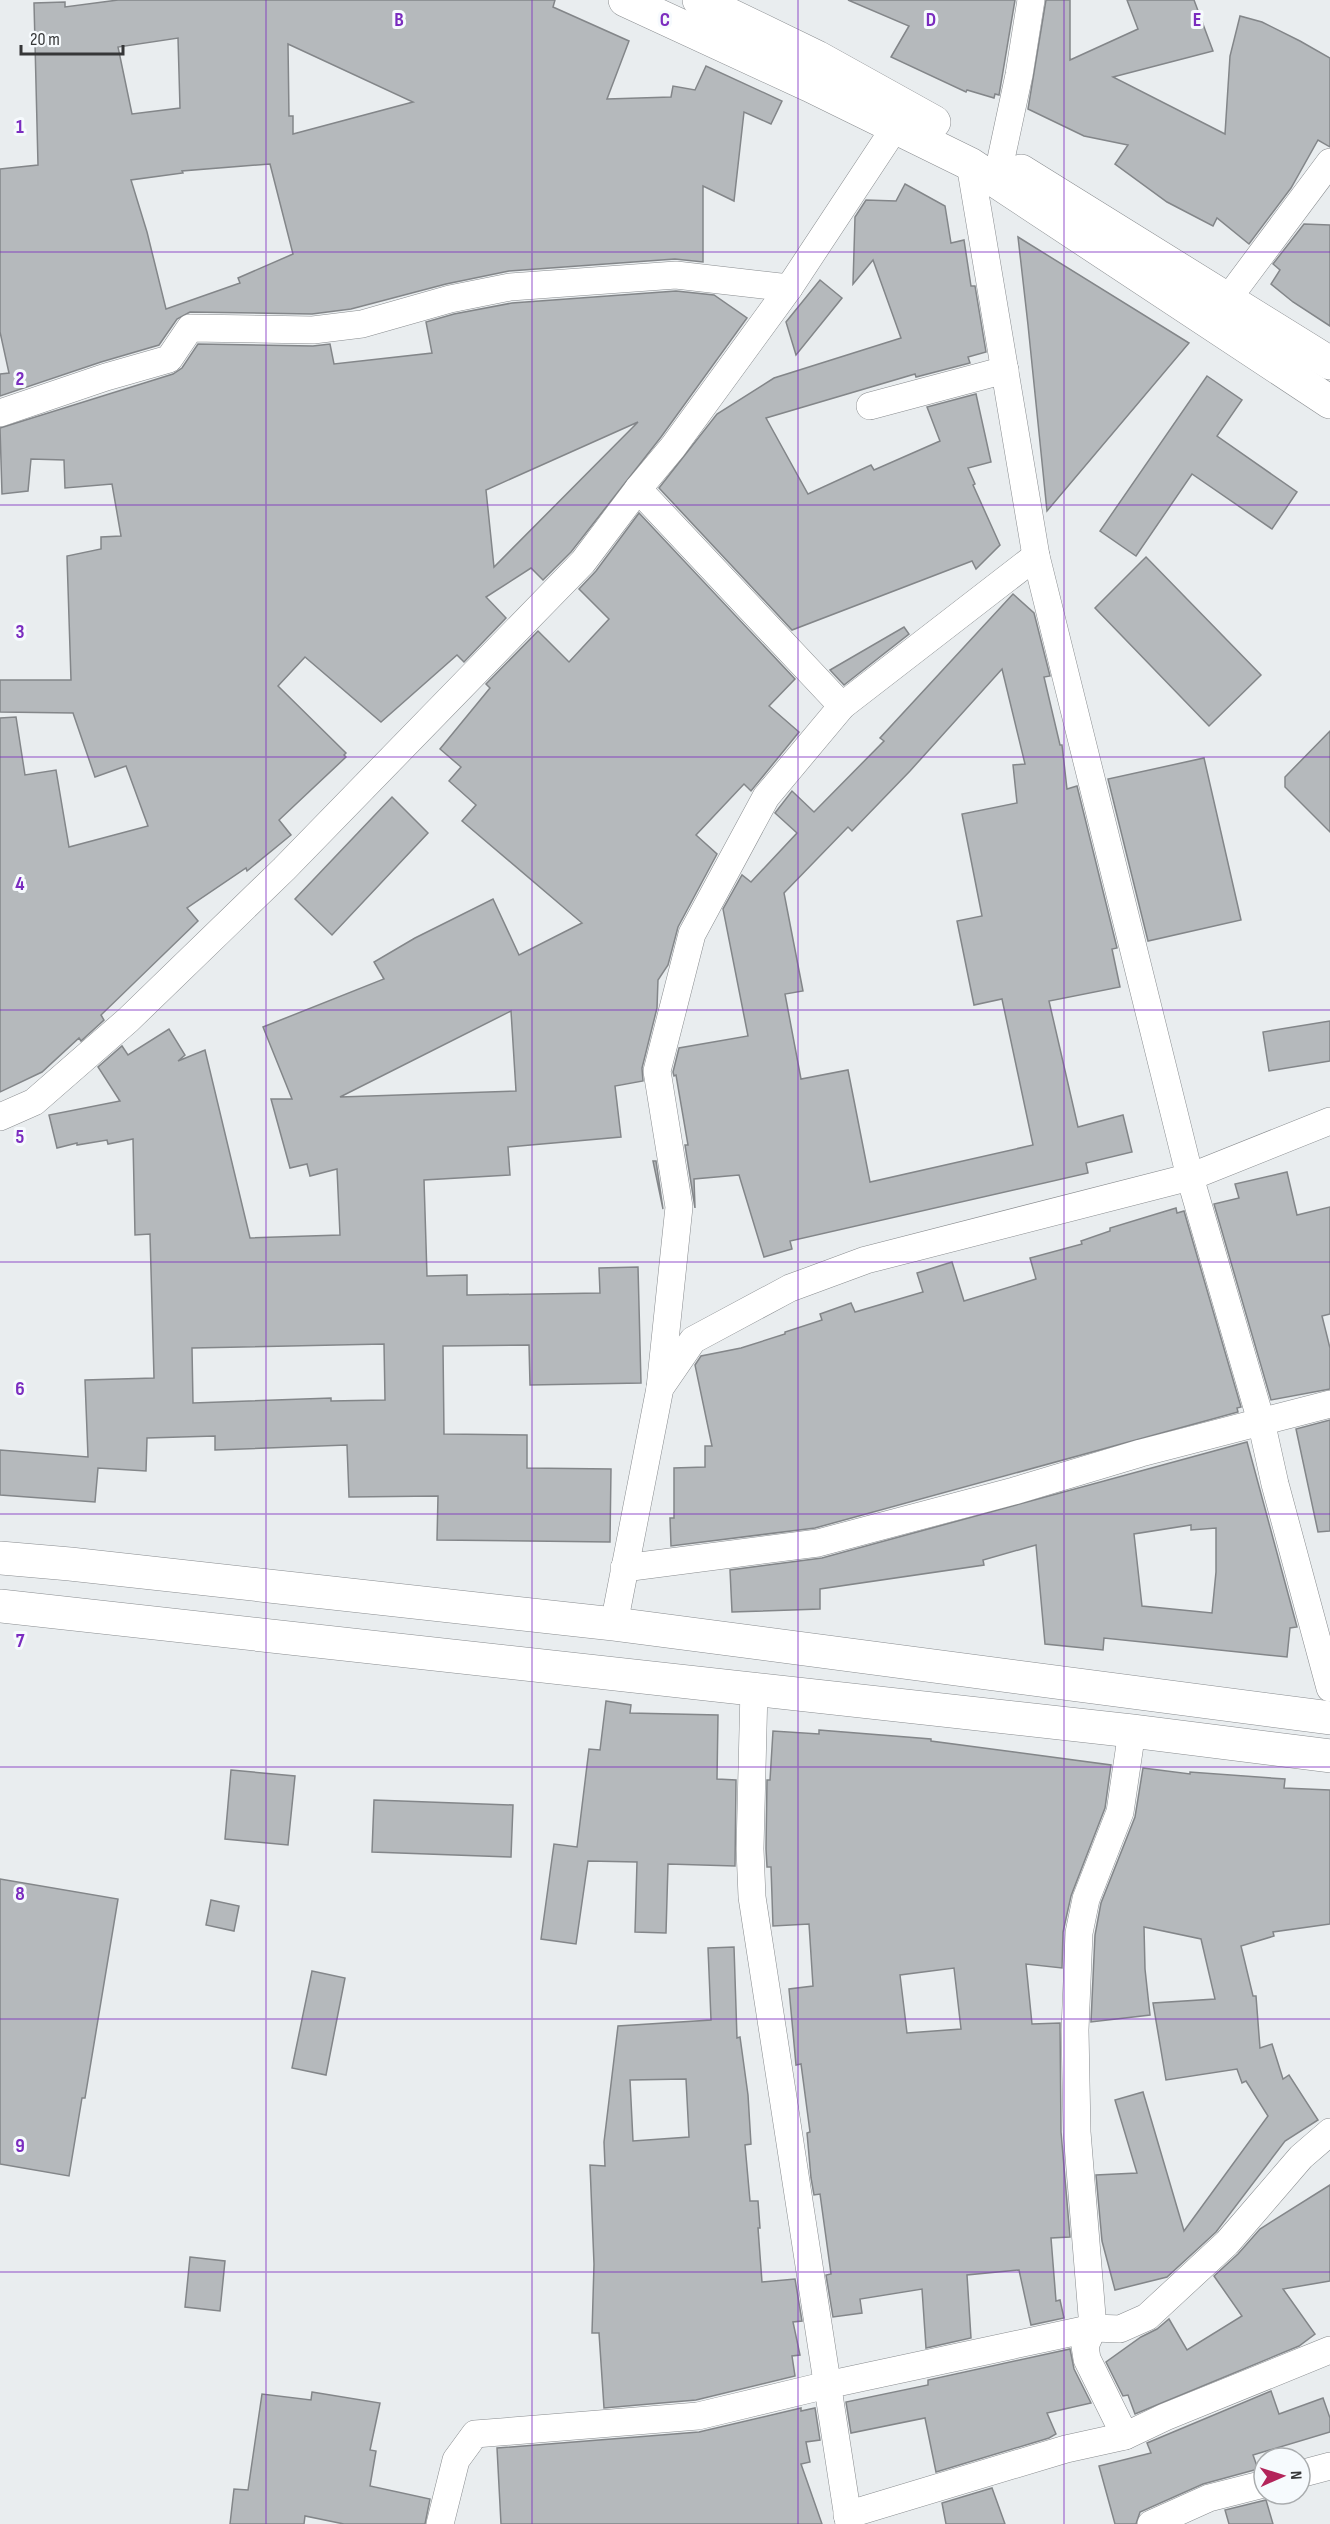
<svg xmlns="http://www.w3.org/2000/svg" width="1330" height="2524" font-family="'Sofia Sans Condensed',sans-serif">
  <style>
    .building { fill: #b5b9bc; stroke: #838689; stroke-width: 1.5; fill-rule: evenodd }
    .lines { fill: none; stroke-linecap: round; stroke-linejoin: round }
    .street-casing { stroke: #898c8f; stroke-width: 28 }
    .secondary-casing { stroke: #898c8f; stroke-width: 34 }
    .street { stroke: #fff; stroke-width: 27 }
    .secondary { stroke: #fff; stroke-width: 33 }
    .grid { fill: none; stroke: #7b2cbf; stroke-width: 1.5; stroke-opacity: 0.55 }
    .grid-label { font-size: 20px; text-anchor: middle; font-weight: bold; fill: #7b2cbf; stroke: #f6fafd; stroke-width: 6; stroke-linejoin: round; paint-order: stroke }
  </style>
  <rect width="100%" height="100%" fill="#e9edef"/>
  <!-- building -->
  <g class="building">
    <path d="M118,0H555L553,7L629,41L607,99L671,97L673,86L695,90L706,66L782,101L771,124L744,112L734,201L703,186V262L675,259L509,271L446,284L351,309L312,314L190,312L177,319L159,345L101,362L0,396V374L9,373L0,332V169L38,165L34,3L65,2V7ZM178,38L180,108L132,114L118,47ZM288,44L413,102L293,134V116H289ZM270,164L293,254L238,278L240,283L166,309L147,232L131,180L183,173L182,171Z"/>
    <polygon points="848,0 1015,0 999,95 995,94 994,98 967,90 966,92 891,57 909,26"/>
    <polygon points="1046,0 1070,0 1070,60 1138,29 1127,0 1194,0 1213,51 1113,77 1225,134 1230,56 1240,16 1262,22 1300,41 1330,58 1330,147 1318,140 1291,188 1249,244 1217,218 1213,226 1167,202 1115,164 1128,145 1084,136 1028,109"/>
    <polygon points="905,184 945,206 951,243 964,240 971,286 975,286 986,352 968,357 970,363 916,377 915,374 766,418 808,494 871,465 874,470 940,441 927,407 976,394 991,462 968,468 975,484 973,485 1000,545 976,569 972,561 792,630 659,488 717,414 774,378 901,338 873,260 853,284 855,217 866,200 896,201"/>
    <polygon points="1304,224 1330,225 1330,326 1293,302 1271,284 1280,270 1273,264"/>
    <polygon points="1018,237 1189,343 1047,511 1028,325"/>
    <polygon points="820,280 842,298 796,355 786,322"/>
    <path d="M676,291L714,295L747,318L661,437L571,552L543,580L531,568L486,597L506,618L464,662L457,655L381,722L305,657L278,686L346,753L344,755L346,757L279,820L291,835L247,871L246,868L187,908L198,921L101,1015L104,1020L81,1041L79,1038L42,1072L0,1092V718L16,717L25,775L56,770L69,847L148,826L126,766L95,777L73,713L0,712V680H71L67,556L101,549V537L121,536L112,484L65,488L64,460L31,459L28,491L2,494L0,428L173,374L182,368L198,344L313,346L330,344L334,364L432,353L426,322L454,314L512,303ZM638,422L494,567L486,490Z"/>
    <polygon points="1207,376 1242,400 1217,436 1297,492 1272,529 1192,474 1136,556 1100,531"/>
    <path d="M639,513L795,679L769,706L799,732L751,791L744,784L696,835L717,854L678,927L668,965L658,980L657,1008L642,1068L643,1081L615,1086L621,1137L508,1147L510,1175L424,1180L427,1276L467,1275V1295L600,1293L599,1268L638,1267L641,1383L530,1385L529,1345L443,1346L444,1434L527,1435V1468L611,1469L610,1542L437,1540L438,1496L349,1497L347,1445L215,1450V1436L147,1438L146,1471L98,1468L95,1502L0,1495V1450L88,1457L85,1380L154,1378L150,1234L135,1235L133,1139L108,1144L107,1140L77,1145V1143L57,1148L49,1115L120,1101L98,1067L122,1046L128,1055L169,1029L185,1055L178,1061L205,1050L250,1238L340,1235L337,1169L310,1176L307,1164L290,1168L271,1099H292L263,1027L384,979L374,962L415,938L493,899L519,955L582,923L462,821L476,805L449,781L461,767L440,749L490,688L486,684L538,631L569,662L609,619L579,589L596,571ZM511,1011L516,1091L340,1097ZM384,1344L385,1400L331,1401V1398L193,1403L192,1348Z"/>
    <polygon points="1146,557 1261,675 1209,726 1095,608"/>
    <path d="M1013,594L1034,613L1050,676L1044,677L1060,745H1062L1067,789L1077,786L1117,948L1112,949L1120,987L1049,1001L1078,1127L1123,1115L1132,1152L1086,1163L1088,1173L790,1241L792,1249L764,1257L739,1175L694,1179L695,1208L685,1145H688L676,1075L674,1076L673,1072L679,1048L748,1036L723,909L742,875L751,882L797,833L775,813L792,791L814,812L884,741L880,738ZM1002,669L1025,764L1013,765L1017,803L962,814L982,916L957,921L974,1005L1002,999L1033,1145L870,1182L848,1070L801,1079L785,994L803,991L784,893L848,827L852,831L910,771Z"/>
    <polygon points="904,627 909,634 844,685 830,670"/>
    <polygon points="1330,731 1330,832 1285,787 1285,777"/>
    <polygon points="1204,758 1241,920 1148,941 1108,779"/>
    <polygon points="392,797 428,833 332,935 295,899"/>
    <polygon points="1330,1021 1330,1061 1269,1071 1263,1032"/>
    <polygon points="653,1161 656,1161 663,1209"/>
    <polygon points="1287,1172 1297,1215 1330,1207 1330,1314 1322,1316 1330,1348 1330,1389 1271,1400 1214,1204 1239,1198 1235,1184"/>
    <polygon points="1176,1208 1177,1213 1184,1211 1241,1407 1237,1408 1238,1412 815,1528 671,1546 670,1518 674,1518 674,1468 705,1467 705,1446 712,1446 695,1365 701,1356 741,1348 785,1334 785,1332 822,1320 820,1314 851,1303 855,1312 923,1292 917,1273 952,1262 964,1301 1036,1279 1030,1258 1082,1244 1081,1241 1110,1231 1110,1228"/>
    <polygon points="1330,1420 1330,1531 1318,1532 1296,1429"/>
    <path d="M1247,1442L1297,1627L1290,1628L1287,1657L1104,1638L1103,1650L1045,1644L1036,1545L983,1560L984,1565L820,1589V1609L732,1612L730,1570L822,1558ZM1191,1525V1530L1216,1528V1572L1212,1613L1142,1606L1134,1534Z"/>
    <polygon points="606,1701 631,1705 630,1713 718,1715 717,1779 736,1780 735,1866 668,1864 666,1933 635,1932 637,1862 588,1861 576,1944 541,1939 554,1844 577,1847 589,1749 600,1750"/>
    <path d="M819,1730L931,1739V1741L1111,1765L1105,1808L1071,1896L1063,1932L1062,1968L1026,1964L1032,2024L1060,2023L1061,2132L1070,2237L1051,2238L1056,2301L1060,2300L1064,2318L1031,2325L1019,2270L967,2275L971,2338L926,2348L922,2289L860,2299L862,2313L833,2317L826,2275L831,2274L820,2194L814,2195L811,2178L807,2133L810,2132L801,2064L796,2065L789,1989L813,1986L809,1924L773,1926L771,1867H767L766,1849L767,1780H770L773,1731L819,1734ZM954,1968L961,2029L907,2033L900,1975Z"/>
    <polygon points="1143,1768 1190,1774 1190,1772 1285,1779 1284,1788 1330,1790 1330,1924 1273,1932 1274,1936 1241,1946 1253,1996 1256,1996 1260,2048 1272,2044 1283,2079 1289,2075 1318,2120 1285,2141 1216,2232 1167,2277 1115,2290 1102,2241 1096,2175 1137,2173 1115,2100 1143,2092 1184,2231 1268,2116 1246,2081 1242,2083 1237,2069 1166,2080 1153,2003 1215,1999 1201,1939 1144,1927 1145,1969 1150,2015 1091,2022 1095,1935 1101,1903 1135,1817"/>
    <polygon points="231,1770 295,1776 288,1845 225,1839"/>
    <polygon points="374,1800 513,1805 511,1857 372,1852"/>
    <polygon points="0,1879 118,1899 85,2098 82,2098 69,2176 0,2164"/>
    <polygon points="211,1900 239,1906 234,1931 206,1925"/>
    <path d="M734,1947L737,2038L740,2037L748,2095L751,2144L745,2145L750,2201H758L760,2228H758L762,2282L795,2279L802,2321L793,2322L800,2355L792,2356L795,2376L696,2400L604,2408L599,2333H592L594,2264L590,2165L605,2166L604,2142L618,2026L711,2020L708,1948ZM686,2079L689,2137L633,2141L630,2080Z"/>
    <polygon points="312,1971 345,1978 326,2075 292,2068"/>
    <polygon points="1330,2185 1330,2281 1283,2289 1315,2334 1299,2346 1135,2414 1128,2395 1123,2396 1106,2362 1141,2337 1157,2329 1169,2319 1187,2350 1242,2316 1214,2276 1238,2254 1260,2229"/>
    <polygon points="190,2257 225,2261 220,2311 185,2307"/>
    <polygon points="1070,2349 1074,2369 1091,2403 1047,2413 1056,2434 1049,2438 936,2472 925,2418 851,2433 846,2402 928,2385 928,2380"/>
    <polygon points="1271,2391 1279,2414 1323,2398 1330,2418 1330,2432 1253,2455 1258,2469 1203,2484 1140,2512 1136,2524 1115,2524 1099,2466 1151,2453 1147,2443"/>
    <polygon points="312,2392 380,2403 370,2450 376,2451 370,2486 430,2499 425,2524 344,2524 305,2516 304,2524 230,2524 234,2489 248,2490 262,2394 311,2400"/>
    <polygon points="801,2408 801,2411 815,2408 820,2440 806,2442 810,2462 801,2464 822,2524 501,2524 497,2448 699,2432"/>
    <polygon points="992,2488 1005,2524 946,2524 942,2503"/>
    <polygon points="1266,2500 1273,2524 1229,2524 1225,2510"/>
  </g>
  <g class="lines">
    <defs>
      <g id="street">
        <polyline points="1001,159 1019,75 1031,0"/>
        <polyline points="970,164 1036,556 1190,1177 1261,1421 1275,1484 1330,1688"/>
        <polyline points="1227,300 1330,162"/>
        <polyline points="870,406 1005,370"/>
        <polyline points="0,413 106,377 169,359 190,328 313,330 362,324 450,299 510,287 676,275 789,288"/>
        <polyline points="638,489 842,706"/>
        <polyline points="0,1117 34,1102 128,1020 284,869 583,562 638,489 673,447 789,288 896,126"/>
        <polyline points="660,1388 679,1207 657,1071 692,934 766,797 842,706 1036,556"/>
        <polyline points="624,1568 818,1543 1014,1491 1141,1453 1330,1404"/>
        <polyline points="614,1624 660,1388 693,1340 790,1288 866,1260 1190,1177 1330,1121"/>
        <polyline points="754,1689 750,1849 752,1897 849,2524"/>
        <polyline points="1125,2436 1087,2359 1085,2346 1093,2328 1077,2132 1075,2030 1079,1933 1086,1899 1120,1812 1132,1731"/>
        <polyline points="1300,2474 1330,2466"/>
        <polyline points="847,2515 1066,2449 1125,2436 1165,2417 1330,2350"/>
        <polyline points="440,2524 456,2460 475,2434 698,2416 827,2385 1093,2328 1120,2329 1147,2317 1227,2243 1301,2157 1330,2132"/>
        <polyline points="1151,2524 1209,2498 1264,2484"/>
      </g>
      <g id="secondary">
        <polyline points="625,0 809,85 970,164 1330,402"/>
        <polyline points="699,0 817,57 934,122"/>
        <polyline points="1021,171 1330,363"/>
        <polyline points="0,1558 70,1564 614,1624 1330,1718"/>
        <polyline points="0,1606 1132,1731 1330,1756"/>
      </g>
    </defs>
    <!-- street casing -->
    <use href="#street" class="street-casing"/>
    <!-- secondary casing -->
    <use href="#secondary" class="secondary-casing"/>
    <!-- street -->
    <use href="#street" class="street"/>
    <!-- secondary -->
    <use href="#secondary" class="secondary"/>
  </g>
  <!-- grid -->
  <path class="grid" d="M266,0V2524M532,0V2524M798,0V2524M1064,0V2524M0,252H1330M0,505H1330M0,757H1330M0,1010H1330M0,1262H1330M0,1514H1330M0,1767H1330M0,2019H1330M0,2272H1330"/>
  <g class="grid-label">
    <text x="399" y="26">B</text>
    <text x="665" y="26">C</text>
    <text x="931" y="26">D</text>
    <text x="1197" y="26">E</text>
    <text x="20" y="133">1</text>
    <text x="20" y="385">2</text>
    <text x="20" y="638">3</text>
    <text x="20" y="890">4</text>
    <text x="20" y="1143">5</text>
    <text x="20" y="1395">6</text>
    <text x="20" y="1647">7</text>
    <text x="20" y="1900">8</text>
    <text x="20" y="2152">9</text>
  </g>
  <!-- north arrow -->
  <g transform="translate(1282 2476) rotate(87)"><circle r="28" fill="#f6fafd" stroke="#a9acae" stroke-width="1.5"/>
  <path d="M0-4.5L10 22L0 15L-10 22Z" fill="#b3245a"/>
  <text y="-9" font-size="16" font-weight="bold" text-anchor="middle" fill="#363738">N</text>
  </g>
  <!-- scale -->
  <path d="M21 45v9h102v-9" fill="none" stroke="#363738" stroke-width="3"/>
  <text x="30" y="45" font-size="18" fill="#363738" stroke="#f6fafd" stroke-width="4.5" paint-order="stroke">20 m</text>
</svg>
